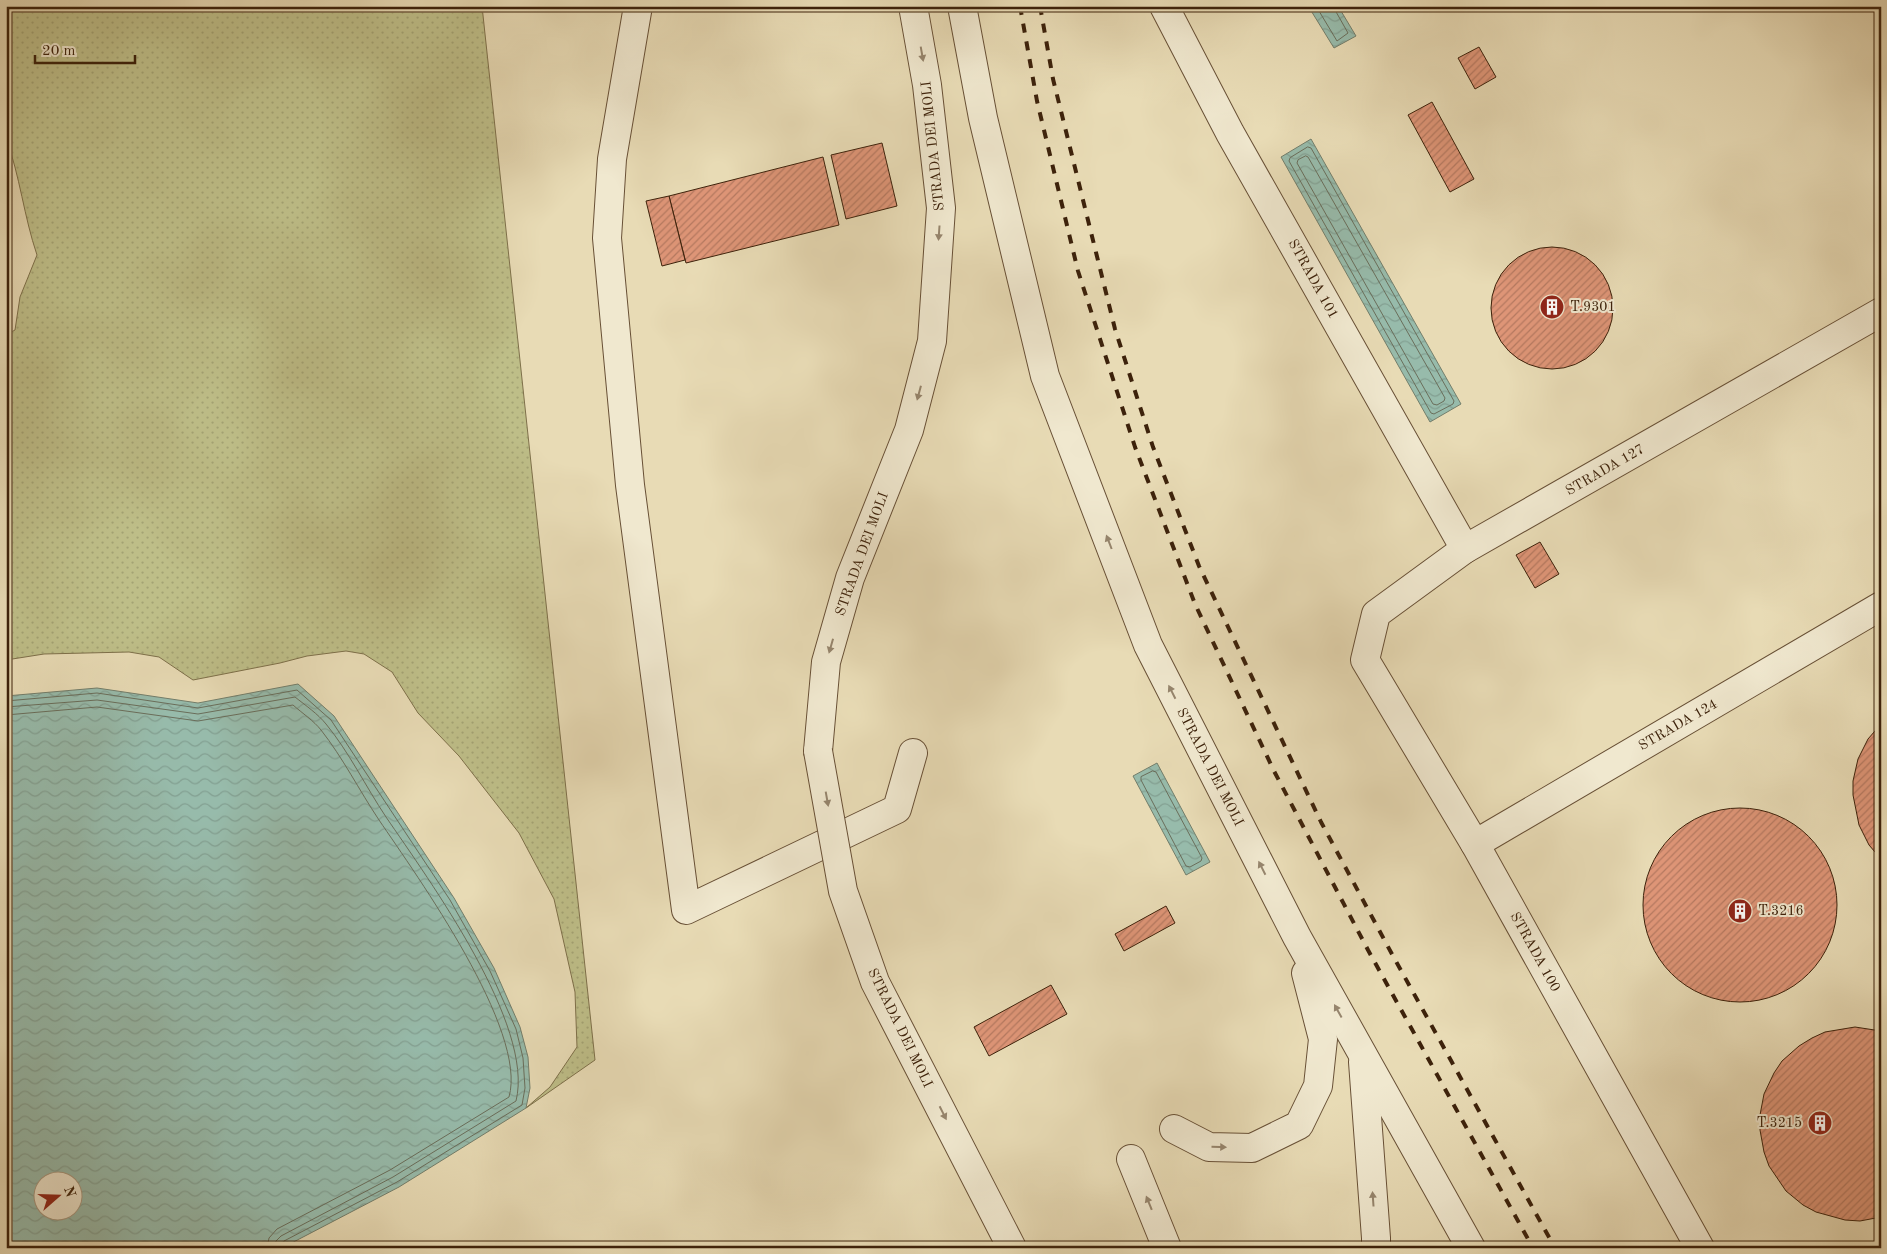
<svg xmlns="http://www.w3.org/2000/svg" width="1887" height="1254" font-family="'Old Standard TT',serif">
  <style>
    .grass { fill: url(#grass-dots); stroke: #7e704a }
    .water { fill: url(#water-waves); stroke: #737e6b; fill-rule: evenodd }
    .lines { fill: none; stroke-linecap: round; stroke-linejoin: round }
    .shore { stroke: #6a6e5b; stroke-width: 1 }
    .building { fill: url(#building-hatch); stroke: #3d220b }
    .minor-casing { stroke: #685036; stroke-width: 30 }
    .minor { stroke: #f0e8cf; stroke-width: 28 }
    .rail { stroke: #3d220b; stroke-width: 4; stroke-dasharray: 9 9; stroke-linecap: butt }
    .minor-bridge-casing { stroke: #685036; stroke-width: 30; stroke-linecap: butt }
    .minor-bridge { stroke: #f0e8cf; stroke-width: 28 }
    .oneway { fill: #96856d }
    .labels { text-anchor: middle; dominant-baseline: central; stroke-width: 4; stroke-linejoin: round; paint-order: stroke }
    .street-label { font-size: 14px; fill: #3d220b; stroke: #f0e8cf }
    .poi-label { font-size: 14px; fill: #3d220b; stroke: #f0e8cf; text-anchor: start }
  </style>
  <defs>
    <pattern id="grass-dots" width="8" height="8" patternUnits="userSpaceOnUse" patternTransform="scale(1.25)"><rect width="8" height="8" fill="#bebe88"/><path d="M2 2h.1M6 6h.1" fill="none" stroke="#a4a374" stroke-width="1.8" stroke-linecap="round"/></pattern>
    <pattern id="water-waves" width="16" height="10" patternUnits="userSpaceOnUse" patternTransform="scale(1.25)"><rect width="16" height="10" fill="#97bbab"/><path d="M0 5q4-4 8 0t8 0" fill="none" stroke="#83a092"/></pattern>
    <pattern id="building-hatch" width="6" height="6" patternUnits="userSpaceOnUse" patternTransform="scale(1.25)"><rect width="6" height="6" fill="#de9577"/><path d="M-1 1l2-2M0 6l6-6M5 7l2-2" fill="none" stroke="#b57960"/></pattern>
  </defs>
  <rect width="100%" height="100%" fill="#e8dbb5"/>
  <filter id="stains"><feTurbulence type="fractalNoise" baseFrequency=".004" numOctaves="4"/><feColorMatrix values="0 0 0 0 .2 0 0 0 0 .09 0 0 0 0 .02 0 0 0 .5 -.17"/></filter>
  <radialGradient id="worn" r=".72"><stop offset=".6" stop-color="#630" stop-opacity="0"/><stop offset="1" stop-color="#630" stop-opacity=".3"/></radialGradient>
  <!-- grass -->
  <path class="grass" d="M6,6H482L595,1060L526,1108L550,1087L577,1047L575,992L554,899L519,833L459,756L418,713L392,672L364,654L346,651L307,656L280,663L193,680L159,657L129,652L44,654L6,660V335L15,330L20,297L37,255C24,217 20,176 6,138Z"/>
  <!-- water -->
  <g class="water">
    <polygon points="1314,6 1338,6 1356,36 1334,48 1310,9"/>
    <polygon points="1311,139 1461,404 1430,422 1281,157"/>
    <path d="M298,684L334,716L454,898L494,968L520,1027L528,1057L530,1088L526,1108L399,1187L282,1248H6V696L97,688L198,703ZM42,1182H72V1212H42Z"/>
    <polygon points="1157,763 1210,862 1186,875 1133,776"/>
  </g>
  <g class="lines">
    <!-- shore -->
    <g class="shore">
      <polyline points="1316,6 1337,41 1348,33 1335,10 1334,6"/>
      <polygon points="1308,147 1311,148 1454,401 1453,404 1434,414 1431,413 1289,161 1290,158"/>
      <polygon points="1306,156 1308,157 1445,398 1444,401 1437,405 1433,404 1297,163 1298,160"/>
      <polyline points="6,701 97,693 198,708 297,690 331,720 450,900 490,971 516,1029 523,1058 525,1088 522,1105 397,1182 284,1241 281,1248"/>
      <path d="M6,707L97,700L198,714L295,697C305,705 318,714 326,724C349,752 366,787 386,817C429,880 535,1025 516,1101L393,1177L281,1236L276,1241L275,1248"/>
      <path d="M6,715L97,707L198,721L293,705C302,713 314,721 321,730C343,758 359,790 379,820C417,876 528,1030 509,1097L390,1170L277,1229L269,1238L267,1248"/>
      <polygon points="1153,771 1156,772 1202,858 1201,861 1190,867 1186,866 1141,780 1141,777"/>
    </g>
  </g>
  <!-- building -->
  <g class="building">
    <polygon points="1479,47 1496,77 1475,89 1458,58"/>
    <polygon points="1432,102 1474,179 1450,192 1408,115"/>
    <polygon points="882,143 897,206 846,219 831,155"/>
    <polygon points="823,157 839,225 686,263 669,196"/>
    <polygon points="669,196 685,260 662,266 646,201"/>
    <circle cx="1552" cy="308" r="61"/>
    <polygon points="1540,542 1559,574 1535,588 1516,555"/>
    <polygon points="1881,724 1881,859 1869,845 1859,825 1853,795 1853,781 1858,759 1868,739"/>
    <circle cx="1740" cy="905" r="97"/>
    <polygon points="1166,906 1175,923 1124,951 1115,934"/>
    <polygon points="1051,985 1067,1014 989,1056 974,1027"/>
    <polygon points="1855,1027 1881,1031 1881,1217 1860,1221 1845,1220 1816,1212 1803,1205 1786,1191 1769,1166 1764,1152 1760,1130 1760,1115 1764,1094 1774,1073 1782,1061 1799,1046 1812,1038 1825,1032"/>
  </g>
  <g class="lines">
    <defs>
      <g id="minor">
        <polyline points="638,6 612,159 607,238 630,485 686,910 897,809 913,753"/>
        <polyline points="962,6 983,118 1045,376 1148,645 1297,937 1471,1248"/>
        <polyline points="1164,6 1230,133 1465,549"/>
        <polyline points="818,751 826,662 850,578 909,430 932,341 941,208 927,85 913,6"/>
        <polyline points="1475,844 1881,606"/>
        <polyline points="1363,1062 1376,1238 1376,1248"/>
        <polyline points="1174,1129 1209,1147 1252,1148 1299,1125 1318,1086 1323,1039 1306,973"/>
        <polyline points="1131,1159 1167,1248"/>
        <polyline points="1700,1248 1475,844 1365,660 1376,614 1465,549 1881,312"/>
      </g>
    </defs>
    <!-- minor casing -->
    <use href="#minor" class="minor-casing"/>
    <!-- minor -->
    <use href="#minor" class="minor"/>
    <!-- rail -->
    <g class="rail">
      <polyline points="1020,6 1037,101 1078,271 1135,447 1195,604 1274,771 1368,950 1533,1248"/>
      <polyline points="1040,6 1053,79 1115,329 1153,447 1199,566 1321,822 1393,956 1555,1248"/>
    </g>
    <defs>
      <polyline id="minor-bridge" points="818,751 843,891 875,982 1012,1248"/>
    </defs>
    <!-- minor-bridge casing -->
    <use href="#minor-bridge" class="minor-bridge-casing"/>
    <!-- minor-bridge -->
    <use href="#minor-bridge" class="minor-bridge"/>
  </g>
  <!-- one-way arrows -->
  <defs><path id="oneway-solid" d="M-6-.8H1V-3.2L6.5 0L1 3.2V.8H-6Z" transform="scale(1.25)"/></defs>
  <g class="oneway">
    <use href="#oneway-solid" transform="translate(922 54) rotate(80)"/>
    <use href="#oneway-solid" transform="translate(939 233) rotate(94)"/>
    <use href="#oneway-solid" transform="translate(919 393) rotate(105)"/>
    <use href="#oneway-solid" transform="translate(1109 542) rotate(-111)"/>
    <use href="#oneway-solid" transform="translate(831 646) rotate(106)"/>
    <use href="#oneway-solid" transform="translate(1172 692) rotate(-117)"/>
    <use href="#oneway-solid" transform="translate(827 799) rotate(80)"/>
    <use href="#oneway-solid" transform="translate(1262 868) rotate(-117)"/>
    <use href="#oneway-solid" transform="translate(1338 1011) rotate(-119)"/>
    <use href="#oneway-solid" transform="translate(943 1113) rotate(63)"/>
    <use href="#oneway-solid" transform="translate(1219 1147) rotate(1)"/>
    <use href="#oneway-solid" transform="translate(1373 1199) rotate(-94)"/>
    <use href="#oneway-solid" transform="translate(1149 1203) rotate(-112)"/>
  </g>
  <!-- icons -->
  <defs>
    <symbol id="building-disc" viewBox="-11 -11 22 22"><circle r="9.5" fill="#8f2418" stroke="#f0e8cf"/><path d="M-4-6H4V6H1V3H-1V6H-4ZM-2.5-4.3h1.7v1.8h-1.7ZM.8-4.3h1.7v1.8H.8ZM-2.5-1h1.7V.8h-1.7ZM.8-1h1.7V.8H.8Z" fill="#fff"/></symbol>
  </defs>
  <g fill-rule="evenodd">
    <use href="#building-disc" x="1538" y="293" width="28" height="28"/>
    <use href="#building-disc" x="1726" y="897" width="28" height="28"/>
    <use href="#building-disc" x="1806" y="1109" width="28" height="28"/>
  </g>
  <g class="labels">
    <!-- street labels -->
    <g class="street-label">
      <text transform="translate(933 146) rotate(-96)">STRADA DEI MOLI</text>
      <text transform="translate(1313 279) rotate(61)">STRADA 101</text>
      <text transform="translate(1605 470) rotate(-30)">STRADA 127</text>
      <text transform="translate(862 554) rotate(-70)">STRADA DEI MOLI</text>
      <text transform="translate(1678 725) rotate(-30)">STRADA 124</text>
      <text transform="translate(1210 767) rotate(63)">STRADA DEI MOLI</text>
      <text transform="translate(1535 952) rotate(61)">STRADA 100</text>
      <text transform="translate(900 1028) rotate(64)">STRADA DEI MOLI</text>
    </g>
    <!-- poi labels -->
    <g class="poi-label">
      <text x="1570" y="307">T.9301</text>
      <text x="1758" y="911">T.3216</text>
      <text x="1802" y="1123" text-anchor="end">T.3215</text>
    </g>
  </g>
  <!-- margin -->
  <rect width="1887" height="1254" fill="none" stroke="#e8dbb5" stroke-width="25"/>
  <rect x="8" y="8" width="1872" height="1239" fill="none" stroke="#3d220b" stroke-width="2.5"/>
  <rect x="12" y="12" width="1862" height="1229" fill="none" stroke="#3d220b"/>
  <!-- north arrow -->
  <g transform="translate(58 1196) rotate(70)"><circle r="24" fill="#f0e8cf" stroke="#a89981"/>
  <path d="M0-4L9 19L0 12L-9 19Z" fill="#8f2418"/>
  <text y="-8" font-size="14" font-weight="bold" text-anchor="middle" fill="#3d220b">N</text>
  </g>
  <!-- scale -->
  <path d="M35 55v8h100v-8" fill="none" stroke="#3d220b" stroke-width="2.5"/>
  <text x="42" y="55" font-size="15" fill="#3d220b" stroke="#f0e8cf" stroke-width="4" paint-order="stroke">20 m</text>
  <rect width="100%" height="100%" filter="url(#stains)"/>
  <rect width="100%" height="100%" fill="url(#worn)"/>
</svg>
